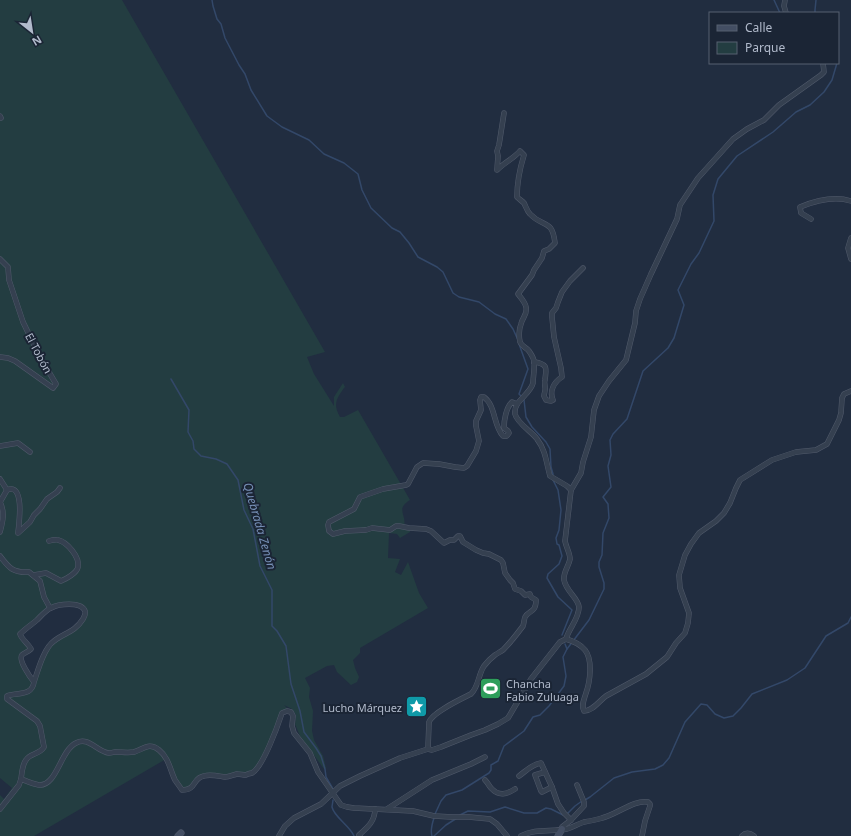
<svg xmlns="http://www.w3.org/2000/svg" width="851" height="836" font-family="'Noto Sans',sans-serif">
  <style>
    .green { fill: #233d41; fill-rule: evenodd }
    .lines { fill: none; stroke-linecap: round; stroke-linejoin: round }
    .stream { stroke: #334869; stroke-width: 1.5 }
    .street-casing { stroke: #515a6b; stroke-width: 5.5 }
    .secondary-casing { stroke: #515a6b; stroke-width: 7 }
    .street { stroke: #354050; stroke-width: 4.5 }
    .secondary { stroke: #434e63; stroke-width: 6 }
    .labels { text-anchor: middle; dominant-baseline: central; stroke-width: 4; stroke-linejoin: round; paint-order: stroke }
    .street-label { font-size: 11px; fill: #b1bacb; stroke: #1b2535 }
    .poi-label { font-size: 11px; fill: #b1bacb; stroke: #1b2535; text-anchor: start }
    .water-label { font-size: 12px; font-style: italic; fill: #768fb6; stroke: #1b2535 }
  </style>
  <rect width="100%" height="100%" fill="#212d40"/>
  <!-- green -->
  <path class="green" d="M0,0H122L325,352L307,357L314,374L334,406V397L343,383L345,387L344,388C336,399 333,405 340,417H344L358,410L410,500C395,509 407,515 404,526L410,528V532L400,538L397,534L389,533L388,558L400,559L395,572L401,575L408,562L419,593L428,608L360,648V653L353,660L355,668L359,677L357,682L351,685L337,672L334,665L327,666L305,678L310,688L309,697L313,711L312,731L314,740L323,756L326,768L324,769L300,736L295,724L296,715L292,709L284,705L291,712L282,713L275,735L252,773L227,777L204,775L191,788L182,790L166,759L34,836H0V795L4,799L12,788L0,778ZM79,605L85,615L73,630L51,644L33,682L21,658L30,647L20,633L50,608Z"/>
  <g class="lines">
    <!-- stream -->
    <g class="stream">
      <polyline points="212,0 213,6 217,19 221,24 225,38 239,65 245,74 251,90 267,116 282,127 309,140 324,154 344,163 358,174 362,190 371,208 392,228 400,232 409,243 418,257 437,267 443,272 453,293 459,297 479,302 495,314 506,319 513,329 518,340"/>
      <polyline points="774,0 780,13"/>
      <polyline points="815,13 815,10 816,0"/>
      <polyline points="519,344 528,369 519,394 521,396"/>
      <polyline points="171,379 189,410 188,432 193,441 194,449 201,456 216,459 227,464 238,480 244,510 253,529 260,566 272,590 272,626 277,631 286,646 291,684 300,711 304,732 316,748 321,756 325,769 326,777 333,789"/>
      <polyline points="524,400 526,417 532,427 546,442 550,449 551,467 553,474 553,480 558,490 561,510 559,530 556,538 557,544 559,545 562,556 559,564 548,574 547,578 558,597 572,610 562,635"/>
      <polyline points="565,644 567,649"/>
      <path d="M333,800C333,801 332,806 332,807C334,817 350,826 354,836"/>
      <polyline points="585,800 590,797 614,778 632,772 655,769 663,765 669,758 685,722 701,704 707,705 715,714 724,718 733,716 741,708 752,694 787,680 805,668 826,636 848,623 851,617"/>
      <polyline points="435,814 441,801 446,795 462,790 489,773 491,770 491,765 498,761 504,746 524,731 533,717 540,715 549,706 564,686 566,676 563,657 567,649 589,620 604,589 604,583 599,567 599,562 602,555 603,533 609,518 608,504 603,497 611,487 608,466 611,455 610,440 613,434 627,419 643,371 668,348 674,338 684,305 678,290 691,264 699,253 714,221 713,195 718,179 737,156 773,132 796,112 810,105 824,92 832,80 837,63"/>
      <polyline points="567,814 575,806 582,801"/>
      <polyline points="460,815 468,811 490,812 505,807 524,813 537,813 546,808 551,809 563,815"/>
      <path d="M432,836C430,830 432,824 434,818"/>
      <polyline points="434,836 446,825 457,818"/>
    </g>
    <defs>
      <g id="street">
        <polyline points="785,0 784,6 786,13"/>
        <path d="M504,113L499,145L497,151L498,156L497,170C505,162 513,159 520,151L524,155C520,168 517,183 517,197C519,199 522,201 524,203C526,207 527,211 530,214C543,228 552,218 555,243L549,249L544,251L542,258L534,270L532,275L518,294C521,298 525,302 526,307C528,314 522,318 521,324C519,329 519,337 520,342C522,347 526,347 529,351C531,354 534,358 534,362C535,365 533,379 533,383C530,395 513,401 515,414C517,423 532,432 537,439C546,451 546,462 550,476L567,486L571,490"/>
        <polyline points="0,116 1,118 0,118"/>
        <path d="M811,219L801,213L800,207C815,201 835,196 851,201"/>
        <polyline points="851,238 848,248 851,259"/>
        <polyline points="0,259 8,267 9,280 23,322 40,357 56,384 53,388 15,361 8,358 0,357"/>
        <path d="M534,362C549,364 546,369 545,380C544,382 545,385 545,387C546,390 544,393 544,396L546,400L551,401L553,400C549,391 554,382 562,377L561,368L554,337L552,317V313L556,308L558,302L562,292L570,281L583,268"/>
        <polyline points="0,446 18,443 30,452"/>
        <polyline points="0,479 7,490"/>
        <path d="M0,502L7,490C25,482 19,524 18,533L30,522L34,515L40,509L47,499L57,492L60,488"/>
        <path d="M0,502C5,512 3,521 0,532"/>
        <path d="M0,556C9,568 13,573 29,572L40,581L44,597L50,608"/>
        <path d="M34,575L46,573L61,581C66,579 77,573 78,567C80,557 67,542 58,540C55,539 52,540 49,541"/>
        <path d="M566,639C573,641 580,644 585,650C593,660 590,682 586,693C584,700 581,705 584,711C593,711 599,701 606,696L646,674L667,657L676,643L685,633L688,623L689,613L680,588L679,575L685,555L691,544L699,533L716,521L724,513L730,503L736,488L740,480L772,460L796,452L816,450L827,444L839,420L841,413L842,398L844,394L851,391"/>
        <path d="M428,749L429,722C433,712 461,699 471,694C479,686 478,675 484,666C487,662 491,658 495,655C498,653 500,652 503,650C510,643 517,634 523,626C524,623 524,620 525,617C529,610 536,613 536,600L531,597L530,594L525,595L521,591L515,589L513,583L510,580L505,573L503,563L501,560L489,554L483,553L476,550L463,542L460,536H458L454,540H450L444,543L431,531L426,529L409,528L399,526H396L390,530L372,528L366,530L345,531L333,534L329,531L328,525L329,522L354,509L360,497L383,489L406,485L408,484L417,467L423,463L439,464L455,467L464,468L467,466L476,451L479,441L476,426V421L481,410L480,400L481,397H484C496,406 493,425 503,436C506,437 507,436 509,433L508,431L504,428C504,420 506,408 512,402L517,404"/>
        <polyline points="545,772 535,775 541,791 542,792 552,787"/>
        <path d="M519,776C526,771 532,764 541,763L552,787L558,804L564,813L571,820"/>
        <path d="M21,779C22,773 22,765 26,760C30,753 39,755 44,747L40,726L37,721L7,699V696C16,692 32,697 34,682C30,677 18,660 22,655C24,653 28,652 31,649C28,643 22,640 20,634C25,629 31,625 37,620C41,616 46,610 51,608C58,604 81,601 85,611C86,614 84,617 83,619C75,632 64,633 54,641C44,648 38,670 34,682"/>
        <path d="M485,780C488,783 489,786 491,788C499,797 507,794 515,789"/>
        <path d="M0,809L19,785L21,779C26,781 33,784 39,785C57,786 60,751 76,743C89,736 97,752 109,753C111,753 114,752 115,752C122,752 128,753 134,752C144,749 149,742 159,750C169,758 170,770 175,780C177,783 180,787 182,790C197,790 192,778 204,776C210,774 218,776 225,777C229,777 233,775 237,774C240,774 243,775 246,775C247,774 252,773 252,773C263,767 278,725 282,713L287,711L291,712L293,716L292,726L294,733L310,753L318,772L341,805L347,807L354,808L413,811L434,816L452,817H469L490,819L497,824L507,836"/>
        <polyline points="387,809 432,780 471,764 485,757"/>
        <polyline points="562,829 562,827 571,820 584,806 584,802 577,785"/>
        <path d="M279,836L285,826L294,818L321,804L340,786L360,776L400,758L428,749L432,750L441,747L471,735L485,730L498,724L508,718L531,679L560,642L566,639C569,628 579,619 579,607C578,598 566,591 564,580C563,572 569,566 570,559C570,553 566,547 565,541L571,490L581,473L583,462L591,437L594,410L599,396L609,381L626,360L635,323L636,311L640,299L651,274L677,219L680,205L698,178L733,139L747,129L764,120L779,105L821,75L824,72L823,63"/>
        <path d="M360,836L359,835C368,827 375,821 375,809"/>
        <path d="M521,836C535,828 551,832 567,829C573,827 578,824 584,822C590,821 596,820 602,818C616,815 635,799 648,802L650,804V806L645,821L642,836"/>
        <path d="M742,836C746,832 750,833 754,836"/>
      </g>
      <g id="secondary">
        <polyline points="178,836 181,833"/>
        <polyline points="558,836 562,829"/>
      </g>
    </defs>
    <!-- street casing -->
    <use href="#street" class="street-casing"/>
    <!-- secondary casing -->
    <use href="#secondary" class="secondary-casing"/>
    <!-- street -->
    <use href="#street" class="street"/>
    <!-- secondary -->
    <use href="#secondary" class="secondary"/>
  </g>
  <!-- icons -->
  <defs>
    <symbol id="stadium-square" viewBox="-11 -11 22 22"><rect x="-9" y="-9" width="18" height="18" rx="4" fill="#2e9e5b" stroke="#1b2535"/><path d="M0-5a6.5 5 0 1 0 0 10a6.5 5 0 1 0 0-10ZM-3.5-1.8h7v3.6h-7Z" fill="#fff"/></symbol>
    <symbol id="sight-square" viewBox="-11 -11 22 22"><rect x="-9" y="-9" width="18" height="18" rx="4" fill="#0f9aa8" stroke="#1b2535"/><path d="M0-6L1.8-2.2L6-1.7L2.9 1.2L3.7 5.4L0 3.3L-3.7 5.4L-2.9 1.2L-6-1.7L-1.8-2.2Z" fill="#fff"/></symbol>
  </defs>
  <g fill-rule="evenodd">
    <use href="#stadium-square" x="478" y="676" width="25" height="25"/>
    <use href="#sight-square" x="404" y="694" width="25" height="25"/>
  </g>
  <g class="labels">
    <!-- street labels -->
    <g class="street-label">
      <text transform="translate(39 353) rotate(62)">El Tobón</text>
    </g>
    <!-- poi labels -->
    <g class="poi-label">
      <text x="506" y="683">Chancha<tspan x="506" dy="13">Fabio Zuluaga</tspan></text>
      <text x="402" y="707" text-anchor="end">Lucho Márquez</text>
    </g>
    <!-- water labels -->
    <g class="water-label">
      <text transform="translate(260 526) rotate(74)">Quebrada Zenón</text>
    </g>
  </g>
  <!-- legend -->
  <rect x="709" y="12" width="130" height="52" fill="#1b2535" stroke="#576171"/>
  <rect x="717" y="25" width="20" height="6" fill="#434e63" stroke="#576171"/>
  <text x="745" y="32" font-size="12" fill="#b1bacb">Calle</text>
  <rect x="717" y="42" width="20" height="12" fill="#233d41" stroke="#576171"/>
  <text x="745" y="52" font-size="12" fill="#b1bacb">Parque</text>
  <!-- north arrow -->
  <g transform="translate(32 32) rotate(150)" stroke="#1b2535" stroke-width="3" paint-order="stroke">
  <path d="M0-3L7 15L0 10L-7 15Z" fill="#b1bacb"/>
  <text y="-6" font-size="11" font-weight="bold" text-anchor="middle" fill="#b1bacb">N</text>
  </g>
</svg>
